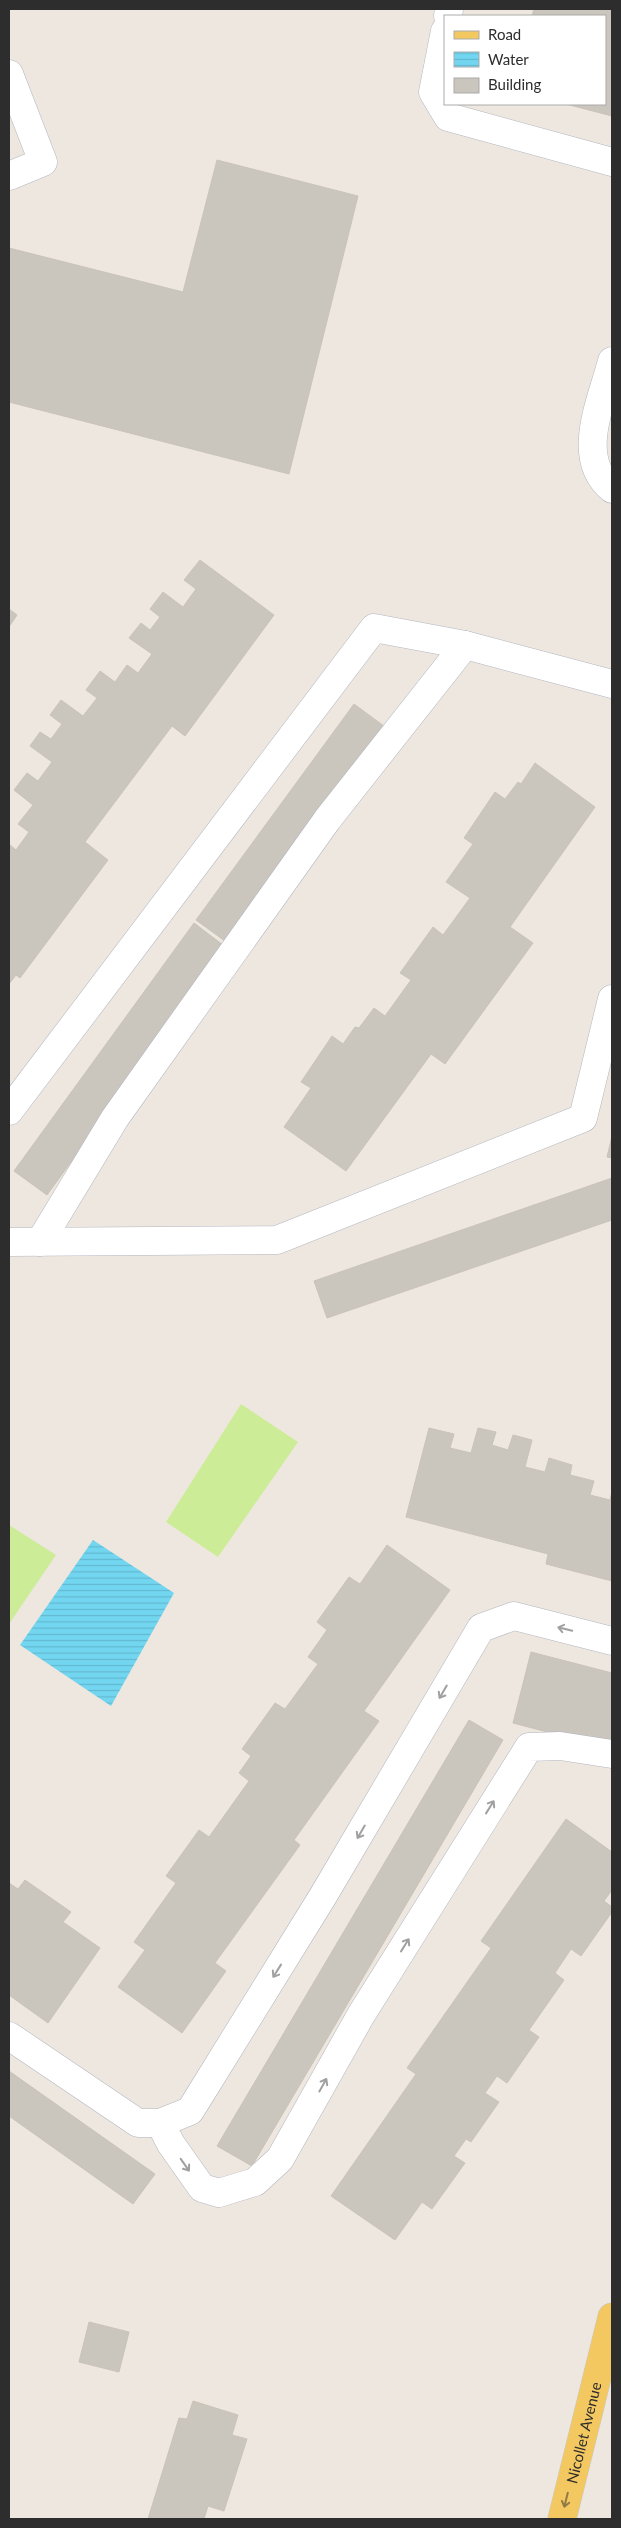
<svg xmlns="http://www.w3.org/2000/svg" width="621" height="2528" font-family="Lato,sans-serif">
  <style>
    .pitch { fill: #cdec97 }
    .water { fill: url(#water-rules) }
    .building { fill: #cac5bd; stroke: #cac3b8 }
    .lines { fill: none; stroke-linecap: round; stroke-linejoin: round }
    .minor-casing { stroke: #b3b6c0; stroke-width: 29 }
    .major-casing { stroke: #c8c8c8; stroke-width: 29 }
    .minor { stroke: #fff; stroke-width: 28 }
    .major { stroke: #f3c860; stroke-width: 28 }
    .oneway { stroke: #a0a0a0 }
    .oneway2 { stroke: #907a46 }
    .labels { text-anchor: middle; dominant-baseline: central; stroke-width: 4; stroke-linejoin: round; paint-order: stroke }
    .street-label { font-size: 15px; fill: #2d2d2d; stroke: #fff }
  </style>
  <defs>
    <pattern id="water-rules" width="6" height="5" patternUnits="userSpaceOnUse" patternTransform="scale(1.25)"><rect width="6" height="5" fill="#72d6f1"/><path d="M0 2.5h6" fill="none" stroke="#63b8cf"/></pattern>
  </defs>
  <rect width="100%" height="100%" fill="#eee7df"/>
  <!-- pitch -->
  <g class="pitch">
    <polygon points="241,1404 298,1442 218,1557 166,1522"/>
    <polygon points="9,1525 56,1555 9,1624"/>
  </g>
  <!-- water -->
  <polygon class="water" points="93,1540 174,1593 111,1706 20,1645"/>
  <!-- building -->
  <g class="building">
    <polygon points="534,9 612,9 612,116 566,104 605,104 605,16 532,16"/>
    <polygon points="217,160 358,196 289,474 9,402 9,248 183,292"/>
    <polygon points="200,560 274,615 185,736 172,726 85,842 108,860 20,978 16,975 9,984 9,844 16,850 29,832 18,824 33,805 14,790 27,773 38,781 52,762 30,746 40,732 51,739 62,724 50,715 61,700 83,716 97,698 86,690 100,671 115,682 127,665 138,673 152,654 129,638 141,623 150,630 160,617 150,609 163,592 183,607 196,589 184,580"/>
    <polygon points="9,609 17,615 9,627"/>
    <polygon points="354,704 388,729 229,944 196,920"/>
    <polygon points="535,763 595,807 510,927 533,943 445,1064 431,1054 346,1171 284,1127 311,1088 301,1082 332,1036 343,1044 355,1027 359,1028 374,1008 385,1016 411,980 400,973 433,927 443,935 470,898 446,882 473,844 464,838 495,792 505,799 518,782 521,784"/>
    <polygon points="194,923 227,948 47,1195 14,1171"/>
    <polygon points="612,1136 612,1158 607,1157"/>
    <polygon points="612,1178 612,1220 327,1318 314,1281"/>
    <polygon points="429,1428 454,1434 450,1448 471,1453 478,1428 496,1432 492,1445 508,1450 513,1435 532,1440 525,1467 545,1472 549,1458 572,1465 570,1475 594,1481 590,1495 610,1500 612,1492 612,1581 546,1564 548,1554 406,1517"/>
    <polygon points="387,1545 450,1590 364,1711 379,1721 294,1840 300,1845 215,1963 226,1971 182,2033 118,1987 145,1950 134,1942 176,1883 166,1876 199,1830 209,1837 249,1781 239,1773 251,1756 242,1749 275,1703 285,1709 318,1664 308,1657 327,1630 317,1622 349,1577 360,1584"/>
    <polygon points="531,1652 612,1673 612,1749 513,1723"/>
    <polygon points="469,1720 503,1740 252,2166 217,2146"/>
    <polygon points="566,1819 612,1852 612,1890 604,1901 612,1907 612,1912 581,1956 571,1949 555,1973 564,1980 529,2030 539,2037 507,2083 497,2076 485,2093 499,2102 471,2142 466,2139 454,2156 465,2163 432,2209 422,2202 395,2240 331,2196 416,2074 407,2068 491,1948 481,1941"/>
    <polygon points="25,1880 71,1912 63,1922 100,1948 48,2023 9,1995 9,1883 18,1889"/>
    <polygon points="9,2071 155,2174 133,2204 9,2116"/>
    <polygon points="89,2322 129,2332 119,2372 79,2362"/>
    <polygon points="193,2401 238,2415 232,2435 247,2439 224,2511 208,2506 204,2519 148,2519 179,2418 187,2419"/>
  </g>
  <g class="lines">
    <defs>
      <g id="minor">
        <polyline points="448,16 449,9"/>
        <polyline points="445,31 433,92 448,117 612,162"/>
        <polyline points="9,74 43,162 9,176"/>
        <path d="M612,361C602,400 574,458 612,489"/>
        <polyline points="9,1111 374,628 465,645"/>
        <polyline points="9,1242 277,1240 583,1118 612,999"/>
        <polyline points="40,1242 115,1118 327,820 465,645 612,684"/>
        <polyline points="9,2036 138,2123 160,2123 190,2111 323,1896 481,1628 514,1616 612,1641"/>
        <polyline points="160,2123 171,2144 202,2188 219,2193 255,2182 280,2159 361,2015 529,1747 560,1746 612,1754"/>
      </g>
      <g id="major">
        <path id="s1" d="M562,2519L612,2317"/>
      </g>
    </defs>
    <!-- minor casing -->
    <use href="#minor" class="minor-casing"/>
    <!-- major casing -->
    <use href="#major" class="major-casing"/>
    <!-- minor -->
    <use href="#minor" class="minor"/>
    <!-- major -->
    <use href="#major" class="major"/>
  </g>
  <!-- one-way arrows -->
  <defs><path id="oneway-shaft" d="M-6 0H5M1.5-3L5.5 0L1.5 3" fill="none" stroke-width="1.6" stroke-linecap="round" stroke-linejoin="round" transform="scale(1.25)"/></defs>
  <g class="oneway">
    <use href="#oneway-shaft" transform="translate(565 1629) rotate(-166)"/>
    <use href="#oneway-shaft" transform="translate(443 1692) rotate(120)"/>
    <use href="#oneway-shaft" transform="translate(490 1807) rotate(-58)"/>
    <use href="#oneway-shaft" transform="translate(361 1832) rotate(120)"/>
    <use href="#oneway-shaft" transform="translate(405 1945) rotate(-58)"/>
    <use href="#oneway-shaft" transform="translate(277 1971) rotate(122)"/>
    <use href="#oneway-shaft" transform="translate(323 2085) rotate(-61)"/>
    <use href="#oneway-shaft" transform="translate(185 2165) rotate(55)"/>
  </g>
  <use class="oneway2" href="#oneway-shaft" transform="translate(566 2500) rotate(104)"/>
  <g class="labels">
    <!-- street labels -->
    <g class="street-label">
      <text stroke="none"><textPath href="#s1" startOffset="89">Nicollet Avenue</textPath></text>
    </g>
  </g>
  <!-- border -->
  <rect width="621" height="2528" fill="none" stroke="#2d2d2d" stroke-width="20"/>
  <!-- legend -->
  <rect x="444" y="15" width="162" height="90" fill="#ffffff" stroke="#ababab"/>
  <rect x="454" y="31" width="25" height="8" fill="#f3c860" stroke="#ababab"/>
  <text x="488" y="40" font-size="15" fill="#2d2d2d">Road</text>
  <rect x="454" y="52" width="25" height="15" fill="url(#water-rules)" stroke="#ababab"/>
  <text x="488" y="65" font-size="15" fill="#2d2d2d">Water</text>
  <rect x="454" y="78" width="25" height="15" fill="#cac5bd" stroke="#ababab"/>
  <text x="488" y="90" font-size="15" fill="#2d2d2d">Building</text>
</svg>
